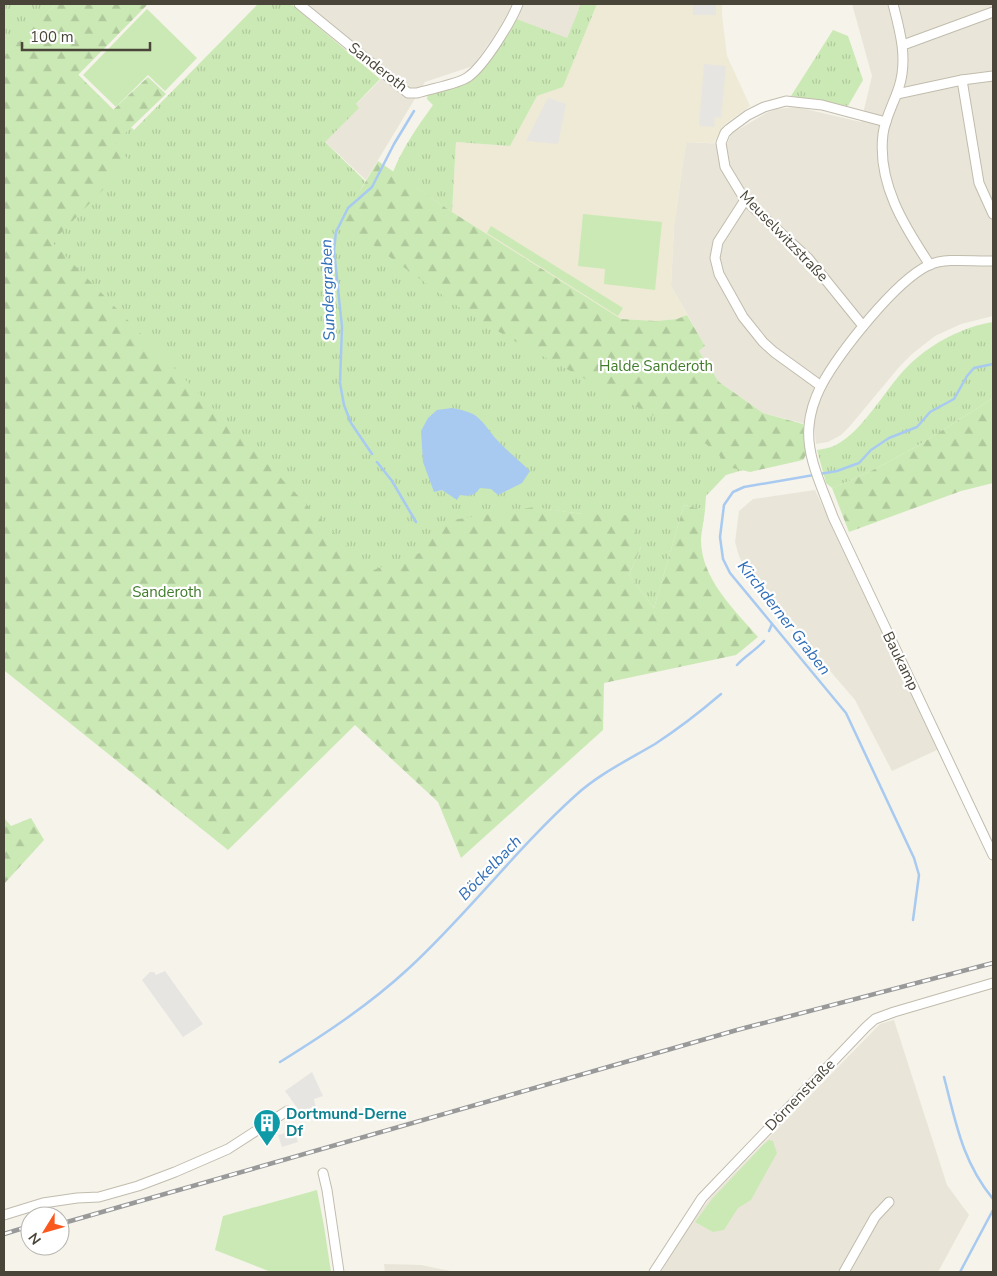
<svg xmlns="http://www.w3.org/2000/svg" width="997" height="1276" font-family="'Nunito Sans',sans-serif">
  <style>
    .residential { fill: #e9e6d9 }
    .education { fill: #eeead5 }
    .grass { fill: url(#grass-tufts) }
    .forest { fill: url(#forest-firs) }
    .garden { fill: #cbe9b4 }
    .parking { fill: #e7e5e2 }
    .water { fill: #a8caf1 }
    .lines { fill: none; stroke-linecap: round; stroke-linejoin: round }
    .stream { stroke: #a8caf1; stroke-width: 2.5 }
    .minor-casing { stroke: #c1bcad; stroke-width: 11 }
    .minor { stroke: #fff; stroke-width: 9 }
    .rail-casing { stroke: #999; stroke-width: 4.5 }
    .rail { stroke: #fff; stroke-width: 2.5; stroke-dasharray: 8; stroke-linecap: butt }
    .labels { text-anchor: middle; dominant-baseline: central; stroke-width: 4.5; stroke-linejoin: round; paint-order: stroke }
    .street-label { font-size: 15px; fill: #494538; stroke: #fff }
    .park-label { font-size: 15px; fill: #407c2a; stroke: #fff }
    .culture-label { font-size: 15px; font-weight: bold; fill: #0d838f; stroke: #fff; text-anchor: start }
    .water-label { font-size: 16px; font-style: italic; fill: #306eb7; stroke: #fff }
  </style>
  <defs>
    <pattern id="grass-tufts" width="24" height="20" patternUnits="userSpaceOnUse" patternTransform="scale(1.25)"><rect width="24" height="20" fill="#cbe9b4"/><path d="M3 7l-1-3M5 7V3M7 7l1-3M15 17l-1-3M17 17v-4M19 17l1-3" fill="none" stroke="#b0c99c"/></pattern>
    <pattern id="forest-firs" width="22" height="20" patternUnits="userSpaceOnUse" patternTransform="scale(1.25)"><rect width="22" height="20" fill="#cbe9b4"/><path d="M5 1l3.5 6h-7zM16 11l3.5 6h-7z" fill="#b0c99c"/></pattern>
  </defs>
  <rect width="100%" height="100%" fill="#f5f3ea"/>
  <!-- residential -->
  <g class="residential">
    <polygon points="304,4 581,4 567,39 514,18 506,19 473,66 425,82 366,180 322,139 388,72"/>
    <polygon points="852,4 993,4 993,316 961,324 935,336 912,354 900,366 850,426 841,435 828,442 816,444 814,426 763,413 719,382 699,351 705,346 671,286 674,226 686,142 727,144 731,134 766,113 777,109 797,107 861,122 872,76"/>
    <polygon points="815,490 939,749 892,771 855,700 781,614 745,568 739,556 735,542 739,511 753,499"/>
    <polygon points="894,1020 947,1185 969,1215 938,1272 661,1272 693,1220 711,1197 880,1024"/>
    <polygon points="384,1264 421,1265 455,1272 385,1272"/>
  </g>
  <!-- education -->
  <polygon class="education" points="597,4 722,4 722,15 727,56 750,106 725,124 714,143 686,142 674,226 671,286 687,315 677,319 656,321 621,319 452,212 456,142 510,146 537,96 563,87"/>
  <!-- grass -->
  <g class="grass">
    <polygon points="4,4 56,4 32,29 134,130 258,4 291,4 380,79 356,104 359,108 325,142 365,181 347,216 707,440 743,470 726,475 706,496 705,510 684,505 654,608 629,575 641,547 582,514 546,509 402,577 4,541"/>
    <path d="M581,4H597L563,87L537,96L510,146L456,142L452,212L393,172C403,147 418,126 433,105L427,99L428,93L474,78L514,18L567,38Z"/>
    <polygon points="833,30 848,36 863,80 848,106 791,96"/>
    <path d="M993,322V398C941,431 890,466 832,488L826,483L817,450C823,449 830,448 836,445C865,430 887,385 911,363C934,342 963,327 993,322Z"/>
  </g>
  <!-- forest -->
  <g class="forest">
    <path d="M56,4H148L78,75L113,110L148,77L166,94L115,143L130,162L52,242L371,571L425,551L434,523L534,507L582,514L629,515L641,547L629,575L654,608L684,505L705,510C704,519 702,529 701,538C700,578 734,609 758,637L736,655L604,683L603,730L461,858L438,802L355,725L228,850L5,671H4V57Z"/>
    <polygon points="378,161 452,212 621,319 656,321 677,319 687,315 705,346 699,351 719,382 763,413 803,424 806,455 803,460 750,472 724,466 717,450 509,338 459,307 341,222"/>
    <path d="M993,398V483L961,491L849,532L832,488C890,466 941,431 993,398Z"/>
    <polygon points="4,818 11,826 31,818 44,840 4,884"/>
  </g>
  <!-- garden -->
  <g class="garden">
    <polygon points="147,9 197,58 165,91 148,75 116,107 83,75"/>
    <polygon points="583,214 662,222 655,290 604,284 605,269 578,266"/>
    <polygon points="491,226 623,308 618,316 487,233"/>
    <polygon points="769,1140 773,1141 777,1153 751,1200 738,1208 724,1230 713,1232 695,1222 712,1199 763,1145"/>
    <polygon points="317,1190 324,1226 331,1272 271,1272 215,1250 223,1216"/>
  </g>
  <!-- parking -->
  <g class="parking">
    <rect x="693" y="4" width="23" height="11"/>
    <polygon points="704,64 726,66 721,118 715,117 714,127 699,126"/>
    <polygon points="548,98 566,104 558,144 526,141"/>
    <polygon points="165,971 203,1024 183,1037 142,980 150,972 154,972 156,975"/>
    <polygon points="312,1072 323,1096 314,1099 316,1109 301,1113 285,1091"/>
    <polygon points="294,1131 298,1142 282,1147 278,1135"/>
  </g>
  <!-- water -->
  <path class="water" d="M452,408C482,413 480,421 498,441C508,452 520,461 530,471L522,483L498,495L491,489L480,488C475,495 470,497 460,495L457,500L442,490L434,492L423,462L421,431L428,418L437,410Z"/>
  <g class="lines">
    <!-- stream -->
    <g class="stream">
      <polyline points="372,454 351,423 344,405 340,383 342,327 334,250 336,232 348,208 372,187 394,144 414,111"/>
      <polyline points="377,462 392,481 416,522"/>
      <polyline points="769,631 772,624"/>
      <path d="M737,665C745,656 756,650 764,641"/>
      <polyline points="913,920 919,875 914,858 846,713 730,573 723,559 720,537 724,505 733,492 744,487 837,471 859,463 871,450 889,438 917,427 930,412 954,399 967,376 974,368 993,364"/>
      <path d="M280,1062C325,1034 369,1005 408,969C467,915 516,849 576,795C599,774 628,760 655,744C678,729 700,712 721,694"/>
      <path d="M944,1077C956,1123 962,1161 993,1199"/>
      <polyline points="960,1272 993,1210"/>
    </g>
    <defs>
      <g id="minor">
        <path d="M299,4L408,93H417C429,89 459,84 468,77C484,66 511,22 518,4"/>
        <path d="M893,4C900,31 908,59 899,87C894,103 885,118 883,134C877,183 904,226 930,265"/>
        <polyline points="903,45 993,12"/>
        <polyline points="962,80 979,183 993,214"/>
        <polyline points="897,94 962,80 993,76"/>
        <polyline points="745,200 718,242 715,258 719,274 743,317 763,342 774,352 821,386"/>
        <path d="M993,261C973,262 948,257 929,265C895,281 839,353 821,386C815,398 810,413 809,426C806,457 823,489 833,517L993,855"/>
        <polyline points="863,326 808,258 745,200 725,167 721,143 725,133 729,129 748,115 764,107 786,101 822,105 886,122"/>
        <polyline points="323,1173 327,1190 339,1272"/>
        <polyline points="4,1215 43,1203 77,1198 99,1197 138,1186 175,1172 228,1149 287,1111"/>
        <polyline points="654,1272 702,1198 866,1027 875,1019 894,1012 993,983"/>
        <polyline points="844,1272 875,1217 889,1202"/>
      </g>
    </defs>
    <!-- minor casing -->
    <use href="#minor" class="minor-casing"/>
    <!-- minor -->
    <use href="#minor" class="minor"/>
    <defs>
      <g id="rail">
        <polyline points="60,1224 737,1030 993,963"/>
        <polyline points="4,1234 30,1226"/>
      </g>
    </defs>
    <!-- rail casing -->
    <use href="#rail" class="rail-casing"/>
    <!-- rail -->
    <use href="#rail" class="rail"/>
  </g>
  <!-- icons -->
  <defs>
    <symbol id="building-pin" viewBox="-11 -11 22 30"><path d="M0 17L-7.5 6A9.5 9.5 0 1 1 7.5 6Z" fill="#0f9aa8" stroke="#fff"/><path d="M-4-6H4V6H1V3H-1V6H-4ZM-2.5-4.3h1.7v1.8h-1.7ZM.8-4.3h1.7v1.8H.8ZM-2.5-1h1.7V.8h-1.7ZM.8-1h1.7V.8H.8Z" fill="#fff"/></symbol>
  </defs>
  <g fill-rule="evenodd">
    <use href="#building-pin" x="251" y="1107" width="32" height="43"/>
  </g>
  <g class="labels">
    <!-- street labels -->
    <g class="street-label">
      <text transform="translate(378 67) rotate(38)">Sanderoth</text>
      <text transform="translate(784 236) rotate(46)">Meuselwitzstraße</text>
      <text transform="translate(901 661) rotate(64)">Baukamp</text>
      <text transform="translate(800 1095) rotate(-46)">Dörnenstraße</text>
    </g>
    <!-- park labels -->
    <g class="park-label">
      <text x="656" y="366">Halde Sanderoth</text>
      <text x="167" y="592">Sanderoth</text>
    </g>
    <!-- culture labels -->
    <g class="culture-label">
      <text x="286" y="1114">Dortmund-Derne<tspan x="286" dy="17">Df</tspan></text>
    </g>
    <!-- water labels -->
    <g class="water-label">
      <text transform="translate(328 290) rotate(-92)">Sundergraben</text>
      <text transform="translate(784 618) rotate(52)">Kirchderner Graben</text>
      <text transform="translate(490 868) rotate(-46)">Böckelbach</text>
    </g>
  </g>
  <!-- border -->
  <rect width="997" height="1276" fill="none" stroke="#494538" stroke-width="10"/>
  <!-- north arrow -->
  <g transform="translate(45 1231) rotate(233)"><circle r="24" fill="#ffffff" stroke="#b6b5af"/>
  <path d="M0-4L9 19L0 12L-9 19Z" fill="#fa581d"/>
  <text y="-8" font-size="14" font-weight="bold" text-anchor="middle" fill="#494538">N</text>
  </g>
  <!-- scale -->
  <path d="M22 42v8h128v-8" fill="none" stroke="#494538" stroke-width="2.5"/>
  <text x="30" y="42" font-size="15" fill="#494538" stroke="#ffffff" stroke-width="4" paint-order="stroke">100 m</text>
</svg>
